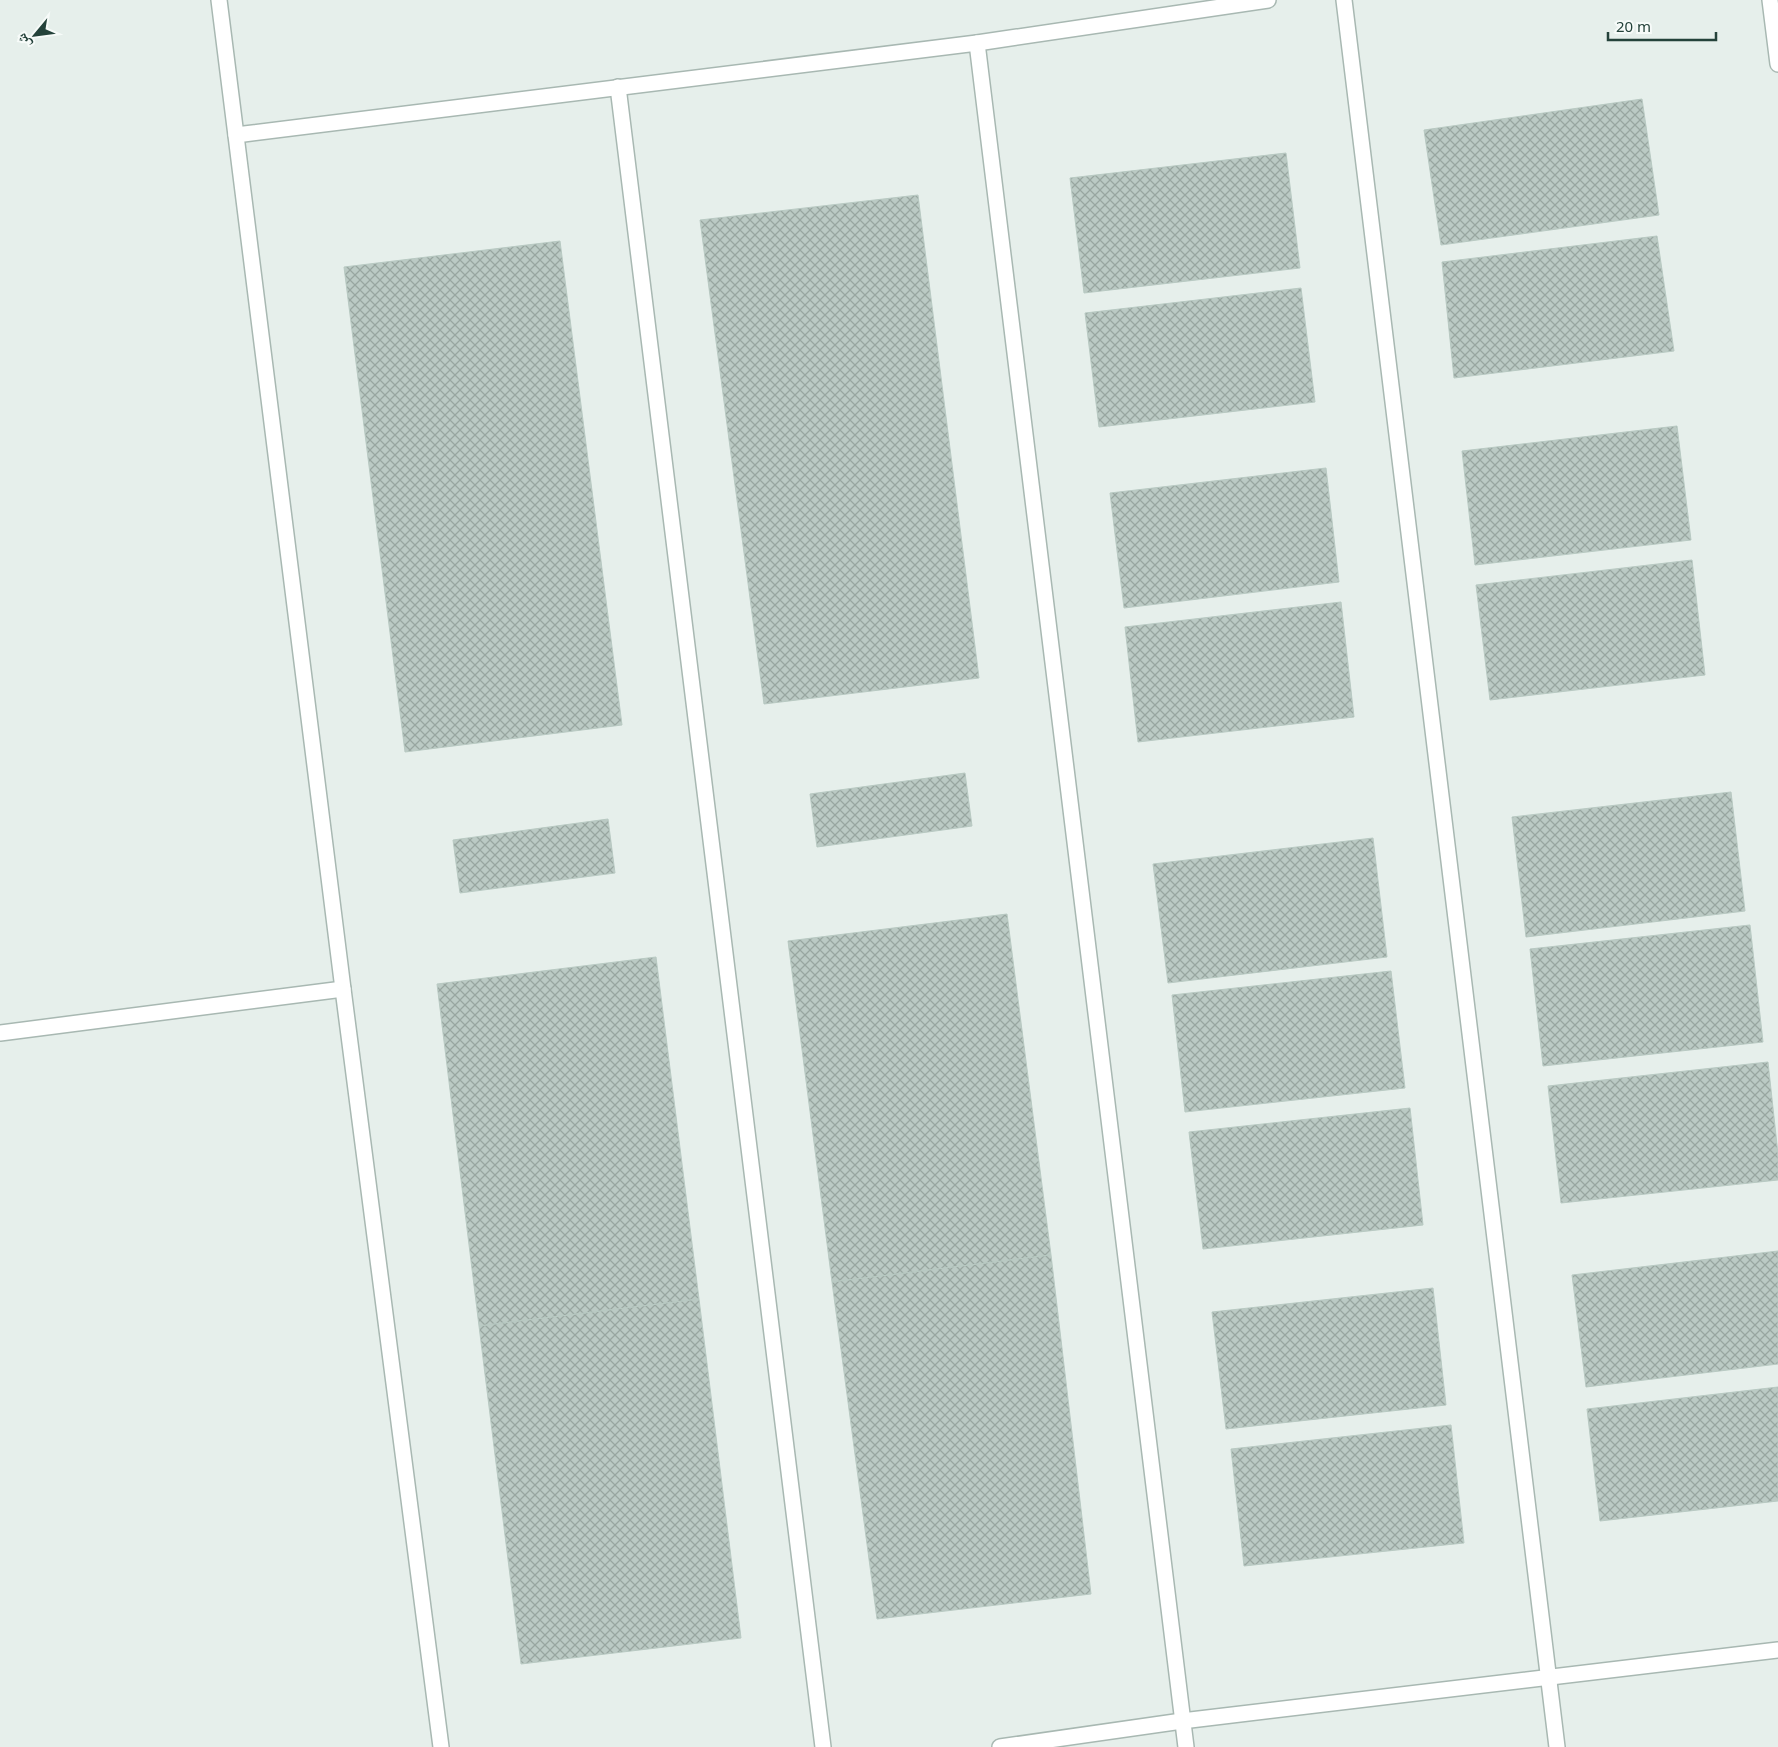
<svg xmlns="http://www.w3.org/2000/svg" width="1778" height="1747" font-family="'Noto Sans','Noto Naskh Arabic',sans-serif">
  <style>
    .building { fill: url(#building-cross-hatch); stroke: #b8c9c2 }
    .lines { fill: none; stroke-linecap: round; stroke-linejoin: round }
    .minor-casing { stroke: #a8b8b2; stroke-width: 18 }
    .minor { stroke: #fff; stroke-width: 15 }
  </style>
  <defs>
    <pattern id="building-cross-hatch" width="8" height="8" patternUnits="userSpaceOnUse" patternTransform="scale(1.25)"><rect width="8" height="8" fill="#bbcac4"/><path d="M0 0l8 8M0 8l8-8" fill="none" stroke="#98a6a0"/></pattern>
  </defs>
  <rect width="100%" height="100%" fill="#e6efeb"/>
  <!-- building -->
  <g class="building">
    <polygon points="1642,99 1659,215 1441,245 1424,130"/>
    <polygon points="1286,153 1300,268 1084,293 1070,178"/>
    <polygon points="918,195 979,678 764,704 700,220"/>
    <polygon points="1657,236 1674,351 1454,378 1442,262"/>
    <polygon points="560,241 622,725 405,752 344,267"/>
    <polygon points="1301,288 1315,402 1099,427 1085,313"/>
    <polygon points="1677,426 1691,540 1475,565 1462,451"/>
    <polygon points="1326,468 1339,582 1124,608 1110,493"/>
    <polygon points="1692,560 1705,675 1490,700 1476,585"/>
    <polygon points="1341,602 1354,717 1138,742 1125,627"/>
    <polygon points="965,773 972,826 817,847 810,794"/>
    <polygon points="1731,792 1745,911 1526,937 1512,817"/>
    <polygon points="608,819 615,873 460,893 453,840"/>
    <polygon points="1373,838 1387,957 1168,983 1153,864"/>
    <polygon points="1007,914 1051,1255 832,1282 788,941"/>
    <polygon points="1750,925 1763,1042 1543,1066 1530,949"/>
    <polygon points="656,957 699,1299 479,1326 437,984"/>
    <polygon points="1391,971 1405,1088 1185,1112 1172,995"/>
    <polygon points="1768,1062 1778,1154 1778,1180 1561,1203 1548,1086"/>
    <polygon points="1410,1108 1423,1225 1203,1249 1189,1132"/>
    <polygon points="1778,1251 1778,1364 1586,1387 1572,1275"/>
    <polygon points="1051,1255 1091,1594 877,1619 832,1282"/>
    <polygon points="1433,1288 1446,1405 1226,1429 1212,1312"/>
    <polygon points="699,1299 741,1638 521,1664 479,1326"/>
    <polygon points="1778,1387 1778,1501 1600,1521 1587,1409"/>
    <polygon points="1451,1425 1464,1543 1244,1566 1231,1449"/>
  </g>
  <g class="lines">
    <defs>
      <g id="minor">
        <polyline points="219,0 343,989 441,1747"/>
        <polyline points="1344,0 1557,1747"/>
        <polyline points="1770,0 1778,64"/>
        <polyline points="977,43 1268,0"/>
        <polyline points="618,87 823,1747"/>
        <polyline points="236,135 977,43 1186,1747"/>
        <polyline points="0,1033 343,989"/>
        <polyline points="1000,1747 1182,1721 1778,1650"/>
      </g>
    </defs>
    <!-- minor casing -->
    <use href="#minor" class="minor-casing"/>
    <!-- minor -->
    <use href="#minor" class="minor"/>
  </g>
  <!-- north arrow -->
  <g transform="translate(35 35) rotate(241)" stroke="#f7fbf9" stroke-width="4" paint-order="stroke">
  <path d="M0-4L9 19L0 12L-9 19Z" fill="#24423a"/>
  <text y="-8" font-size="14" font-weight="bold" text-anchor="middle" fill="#24423a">ش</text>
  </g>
  <!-- scale -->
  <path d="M1608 32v8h108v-8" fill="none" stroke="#24423a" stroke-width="2.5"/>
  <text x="1616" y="32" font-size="15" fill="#24423a" stroke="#f7fbf9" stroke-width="4" paint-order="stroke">20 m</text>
</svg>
